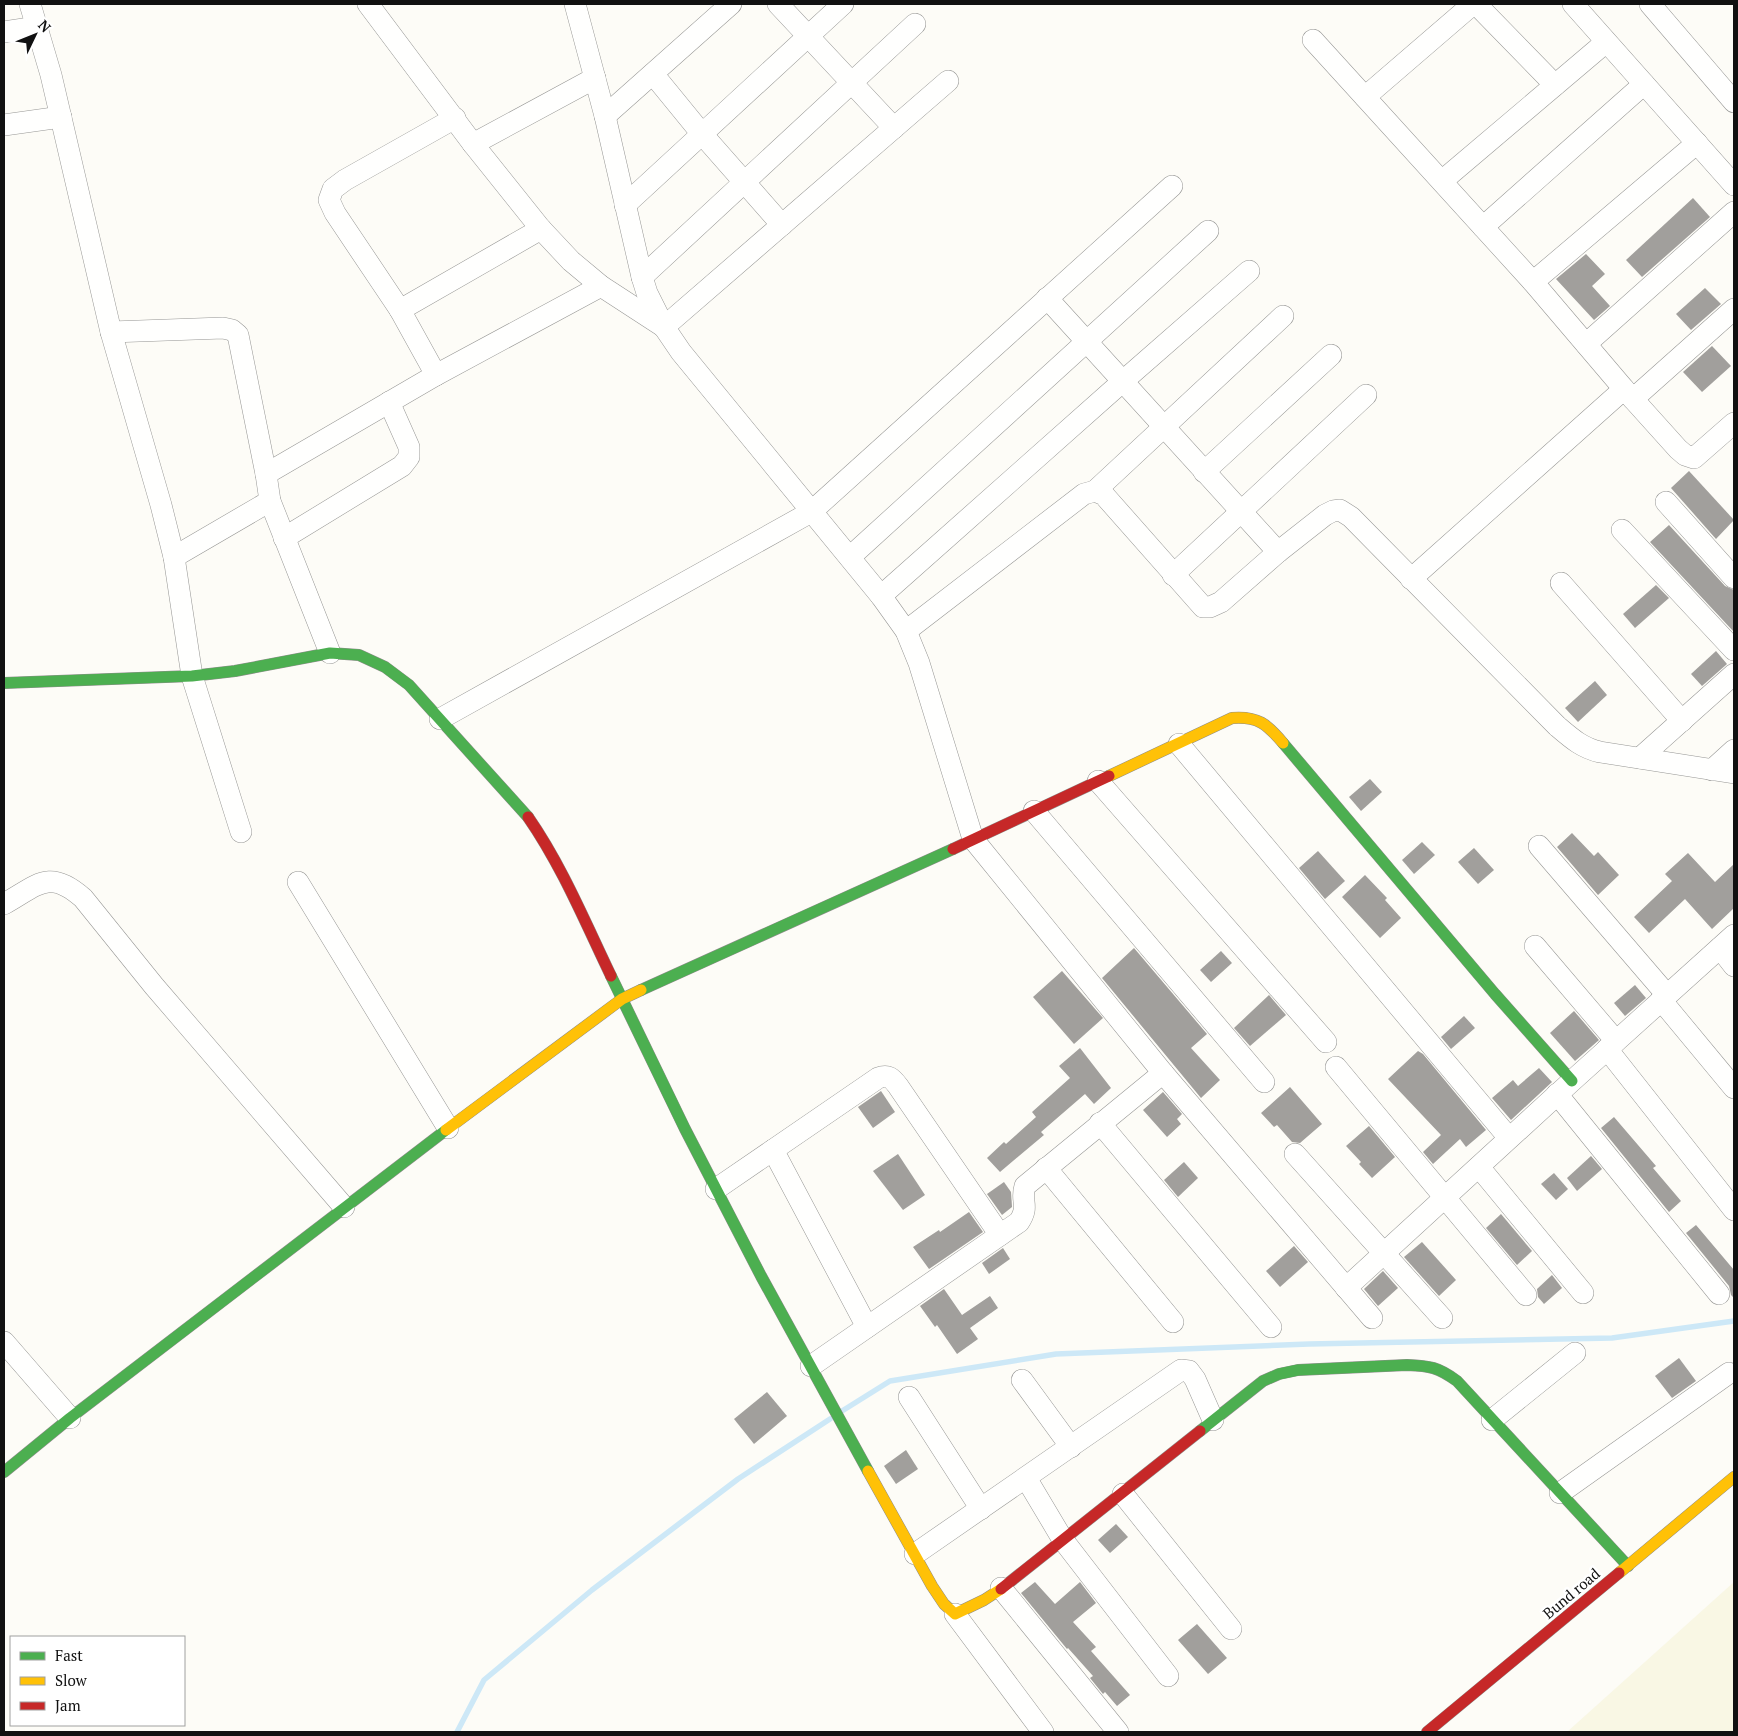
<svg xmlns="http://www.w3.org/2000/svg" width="1738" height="1736" font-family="'PT Serif',serif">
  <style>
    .farmland { fill: #f9f7e4 }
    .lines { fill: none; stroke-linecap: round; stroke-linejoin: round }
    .stream { stroke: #cde8f7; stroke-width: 5.5 }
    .building { fill: #a19f9c }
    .street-casing { stroke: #979795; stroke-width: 22 }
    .fast-casing { stroke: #8e8d8b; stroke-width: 12 }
    .slow-casing { stroke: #8e8d8b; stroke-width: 12 }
    .jam-casing { stroke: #8e8d8b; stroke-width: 12 }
    .street { stroke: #fffffe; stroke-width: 21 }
    .fast { stroke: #4caf50; stroke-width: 11 }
    .slow { stroke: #ffc107; stroke-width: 11 }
    .jam { stroke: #c62828; stroke-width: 11 }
    .labels { text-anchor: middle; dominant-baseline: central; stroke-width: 5; stroke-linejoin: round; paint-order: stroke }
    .street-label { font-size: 15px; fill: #111; stroke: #fff }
  </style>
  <rect width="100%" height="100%" fill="#fdfcf7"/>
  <!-- farmland -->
  <polygon class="farmland" points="1734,1582 1734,1732 1567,1732"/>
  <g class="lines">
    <!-- stream -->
    <g class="stream">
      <polyline points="842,1411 890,1381 1056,1354 1309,1344 1612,1338 1734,1321"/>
      <polyline points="457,1732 484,1680 592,1590 738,1479 830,1419"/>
    </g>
  </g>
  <!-- building -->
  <g class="building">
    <polygon points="1693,198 1710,217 1642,277 1626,260"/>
    <polygon points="1586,254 1605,274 1592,286 1610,306 1594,320 1556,279"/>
    <polygon points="1705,288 1721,304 1691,330 1676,314"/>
    <polygon points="1712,346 1731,366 1702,392 1683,372"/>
    <polygon points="1689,471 1734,520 1716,539 1671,488"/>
    <polygon points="1669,525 1725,586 1734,590 1734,632 1650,542"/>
    <polygon points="1656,585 1669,598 1635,628 1623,614"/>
    <polygon points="1716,651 1727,664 1702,686 1691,674"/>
    <polygon points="1595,681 1607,695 1578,722 1565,708"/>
    <polygon points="1370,779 1382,792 1361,811 1349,797"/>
    <polygon points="1572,833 1594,856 1598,852 1619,875 1598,895 1557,847"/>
    <polygon points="1422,842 1435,855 1414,874 1402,860"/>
    <polygon points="1474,848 1494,870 1478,884 1458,862"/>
    <polygon points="1318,851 1345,881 1325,899 1299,868"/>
    <polygon points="1688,853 1715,882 1734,864 1734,908 1712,929 1685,899 1649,933 1634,917 1672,881 1665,874"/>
    <polygon points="1365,875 1387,898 1385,900 1401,918 1380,938 1342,897"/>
    <polygon points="1134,948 1207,1034 1191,1048 1220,1080 1201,1098 1102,978"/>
    <polygon points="1221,951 1232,963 1211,982 1200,970"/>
    <polygon points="1062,971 1103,1018 1074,1044 1033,997"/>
    <polygon points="1635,985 1646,998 1625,1016 1614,1003"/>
    <polygon points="1269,995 1286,1015 1250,1046 1234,1028"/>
    <polygon points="1574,1011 1599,1040 1575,1061 1550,1033"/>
    <polygon points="1464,1016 1475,1028 1451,1049 1441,1037"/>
    <polygon points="1080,1048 1111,1088 1094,1104 1085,1094 1041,1132 1044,1135 1000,1172 987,1158 1004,1142 1006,1144 1036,1117 1032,1112 1070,1078 1059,1066"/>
    <polygon points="1418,1051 1423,1054 1486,1130 1466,1147 1460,1139 1433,1164 1423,1152 1441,1135 1388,1079"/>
    <polygon points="1539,1068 1552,1082 1511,1120 1492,1098 1513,1080 1518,1086"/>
    <polygon points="1290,1087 1322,1124 1300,1143 1292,1142 1277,1125 1274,1127 1261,1113"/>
    <polygon points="881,1091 895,1112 873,1128 858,1107"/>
    <polygon points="1163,1092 1182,1114 1177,1119 1181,1124 1167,1137 1143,1110"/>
    <polygon points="1614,1117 1656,1166 1653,1168 1681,1201 1669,1212 1601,1128"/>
    <polygon points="1369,1126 1395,1157 1372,1178 1359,1164 1361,1162 1346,1146"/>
    <polygon points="898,1154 925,1195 903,1210 873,1171"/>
    <polygon points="1591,1156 1602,1169 1577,1191 1567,1178"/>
    <polygon points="1184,1162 1198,1178 1178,1197 1164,1180"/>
    <polygon points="1554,1173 1568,1189 1556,1200 1541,1184"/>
    <polygon points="1004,1182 1011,1192 1012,1207 1002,1215 987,1194"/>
    <polygon points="969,1212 983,1232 929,1269 913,1247 939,1230 940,1232"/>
    <polygon points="1501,1214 1532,1251 1517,1265 1486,1228"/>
    <polygon points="1696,1225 1734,1270 1734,1298 1731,1295 1729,1286 1686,1233"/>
    <polygon points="1422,1242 1456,1280 1439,1296 1404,1257"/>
    <polygon points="1294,1246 1308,1262 1280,1287 1266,1271"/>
    <polygon points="1003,1248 1010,1259 989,1274 982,1263"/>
    <polygon points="1383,1271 1398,1288 1378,1306 1364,1289"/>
    <polygon points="1552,1275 1562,1288 1544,1304 1538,1297 1537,1289"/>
    <polygon points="944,1289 962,1315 990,1296 998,1308 970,1328 978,1339 957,1354 937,1325 935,1327 920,1306"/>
    <polygon points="1679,1358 1696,1381 1672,1398 1655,1376"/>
    <polygon points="767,1392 787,1416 754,1444 734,1419"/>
    <polygon points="906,1450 918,1469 896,1484 884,1466"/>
    <polygon points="1116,1524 1128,1537 1110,1553 1098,1540"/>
    <polygon points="1035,1582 1055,1604 1080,1582 1096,1603 1073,1622 1096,1647 1091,1651 1130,1695 1117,1706 1105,1692 1103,1694 1090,1678 1093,1676 1068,1648 1067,1649 1021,1593"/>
    <polygon points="1197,1624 1227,1658 1208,1674 1178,1640"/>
  </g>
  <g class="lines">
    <defs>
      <g id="street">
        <polyline points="30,4 51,75 111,332 161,505 174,557 192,676 241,832"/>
        <polyline points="368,4 473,144 541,229 571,261 601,286 664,327 948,81"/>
        <polyline points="575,4 605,116 642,277 647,293 664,327 681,352 881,596 906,631 919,663 973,839 1163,1073 1372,1318"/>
        <polyline points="778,4 894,128"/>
        <polyline points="1476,4 1555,85"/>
        <polyline points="1573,4 1734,185"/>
        <polyline points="1650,4 1734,102"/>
        <polyline points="4,32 37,27"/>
        <polyline points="1313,40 1533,282 1624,389 1678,449 1685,455 1694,458 1734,423"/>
        <polyline points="653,74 702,134 782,225"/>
        <polyline points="1365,97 1473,4"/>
        <polyline points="605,116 731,4"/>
        <polyline points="455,118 345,180 333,189 329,200 335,213 400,310 436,375 601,286"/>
        <polyline points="4,125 61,117"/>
        <polyline points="473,144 595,78"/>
        <polyline points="1442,181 1606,42"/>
        <polyline points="625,205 843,4"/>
        <polyline points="1483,227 1644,84"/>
        <polyline points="642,277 915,24"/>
        <polyline points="1533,282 1697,143"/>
        <polyline points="1047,298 1278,552"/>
        <polyline points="400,310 541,229"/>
        <polyline points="111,332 223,328 232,330 238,335 266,474 270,501 330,653"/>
        <polyline points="1586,344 1734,212"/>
        <polyline points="1633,399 1734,309"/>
        <polyline points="1204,472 1331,355"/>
        <polyline points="266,474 436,375"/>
        <polyline points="1095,491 1283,316"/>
        <polyline points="1666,502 1734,578"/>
        <polyline points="1622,530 1734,650"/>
        <polyline points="284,538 402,466 409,457 409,447 389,402"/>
        <polyline points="174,557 270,501"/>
        <polyline points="850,557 1208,231"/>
        <polyline points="1173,575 1366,395"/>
        <polyline points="1411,579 1624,389"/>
        <polyline points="1561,583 1682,721"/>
        <polyline points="881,596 1122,382 1249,271"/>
        <path d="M906,631L1084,494L1095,491L1104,495L1203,607H1210L1221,602L1278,552L1325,515L1333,511L1340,510L1351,517L1557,726C1571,738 1582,748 1600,752L1734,773"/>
        <polyline points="440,719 811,512 1172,186"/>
        <polyline points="1179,744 1509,1138"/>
        <polyline points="1640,758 1734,674"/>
        <polyline points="1712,770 1734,750"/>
        <polyline points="1098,781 1326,1042"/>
        <polyline points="1034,811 1264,1082"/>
        <polyline points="1539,846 1667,995"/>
        <polyline points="298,882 448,1128"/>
        <path d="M4,904C38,885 49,868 83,898L154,986L344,1207"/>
        <polyline points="1535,946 1616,1041"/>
        <polyline points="1720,948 1734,966"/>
        <polyline points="1661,1000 1734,1088"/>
        <polyline points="1607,1049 1734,1210"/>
        <polyline points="1336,1067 1526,1295"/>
        <polyline points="1557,1094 1719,1294"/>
        <polyline points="1100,1123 1271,1327"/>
        <polyline points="773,1150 867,1327"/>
        <polyline points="1295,1154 1442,1318"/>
        <polyline points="1479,1167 1583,1293"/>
        <polyline points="1046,1168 1173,1322"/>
        <path d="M716,1189L878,1078C888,1074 892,1078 898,1086L1000,1235"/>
        <polyline points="1346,1288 1572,1081 1734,935"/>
        <polyline points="4,1342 70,1418"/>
        <path d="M811,1366L1019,1222C1030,1206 1020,1201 1025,1186L1163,1073"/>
        <polyline points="1022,1380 1071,1447"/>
        <polyline points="909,1397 981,1509"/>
        <polyline points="1492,1420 1575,1353"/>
        <polyline points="1026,1478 1063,1540 1168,1676"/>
        <polyline points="1560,1493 1729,1373"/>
        <polyline points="1123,1494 1231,1629"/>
        <polyline points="915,1554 1181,1370 1189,1371 1195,1379 1213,1420"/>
        <polyline points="1001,1588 1118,1732"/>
        <polyline points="955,1614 1043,1732"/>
      </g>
      <g id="fast">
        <polyline points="4,683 192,676 235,671 330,653 359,655 385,667 409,685 528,817"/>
        <polyline points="1283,743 1495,994 1572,1081"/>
        <polyline points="611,976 685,1129 761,1276 868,1471"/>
        <polyline points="641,990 953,849"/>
        <path d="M1200,1431L1263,1381L1279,1374L1298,1370L1407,1365C1430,1366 1438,1367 1457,1381L1628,1566"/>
        <polyline points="4,1472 70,1418 446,1130"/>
      </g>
      <g id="slow">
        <path d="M1109,776L1232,718C1258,716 1267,724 1283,743"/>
        <polyline points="446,1130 622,999 641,990"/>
        <polyline points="868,1471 932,1586 944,1604 955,1614 984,1600 1001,1589"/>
        <polyline points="1619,1573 1734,1477"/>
      </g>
      <g id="jam">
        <path d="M528,817C562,866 585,922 611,976"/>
        <polyline points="953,849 1109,776"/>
        <polyline points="1001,1589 1200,1431"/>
        <polyline points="1427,1732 1619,1573"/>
      </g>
    </defs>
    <!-- street casing -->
    <use href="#street" class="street-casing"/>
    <!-- fast casing -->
    <use href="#fast" class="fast-casing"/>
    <!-- slow casing -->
    <use href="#slow" class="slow-casing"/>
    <!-- jam casing -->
    <use href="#jam" class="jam-casing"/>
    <!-- street -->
    <use href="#street" class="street"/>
    <!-- fast -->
    <use href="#fast" class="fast"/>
    <!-- slow -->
    <use href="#slow" class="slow"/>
    <!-- jam -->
    <use href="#jam" class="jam"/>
  </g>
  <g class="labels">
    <!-- street labels -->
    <g class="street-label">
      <text transform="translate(1571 1593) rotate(-40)">Bund road</text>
    </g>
  </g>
  <!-- border -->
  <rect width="1738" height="1736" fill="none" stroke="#111111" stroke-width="10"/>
  <!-- legend -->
  <rect x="10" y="1636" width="175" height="90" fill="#ffffff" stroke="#a0a0a0"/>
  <rect x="20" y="1652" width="25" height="8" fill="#4caf50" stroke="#a0a0a0"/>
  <text x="55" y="1661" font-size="15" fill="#111111">Fast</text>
  <rect x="20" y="1677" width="25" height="8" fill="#ffc107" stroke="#a0a0a0"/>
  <text x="55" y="1686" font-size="15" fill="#111111">Slow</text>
  <rect x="20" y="1702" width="25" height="8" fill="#c62828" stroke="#a0a0a0"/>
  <text x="55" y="1711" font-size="15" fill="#111111">Jam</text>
  <!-- north arrow -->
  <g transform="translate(35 35) rotate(47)" stroke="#ffffff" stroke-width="4" paint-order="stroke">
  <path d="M0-4L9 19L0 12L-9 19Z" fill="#111111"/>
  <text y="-8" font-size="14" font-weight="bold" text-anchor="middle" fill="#111111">N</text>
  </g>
</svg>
